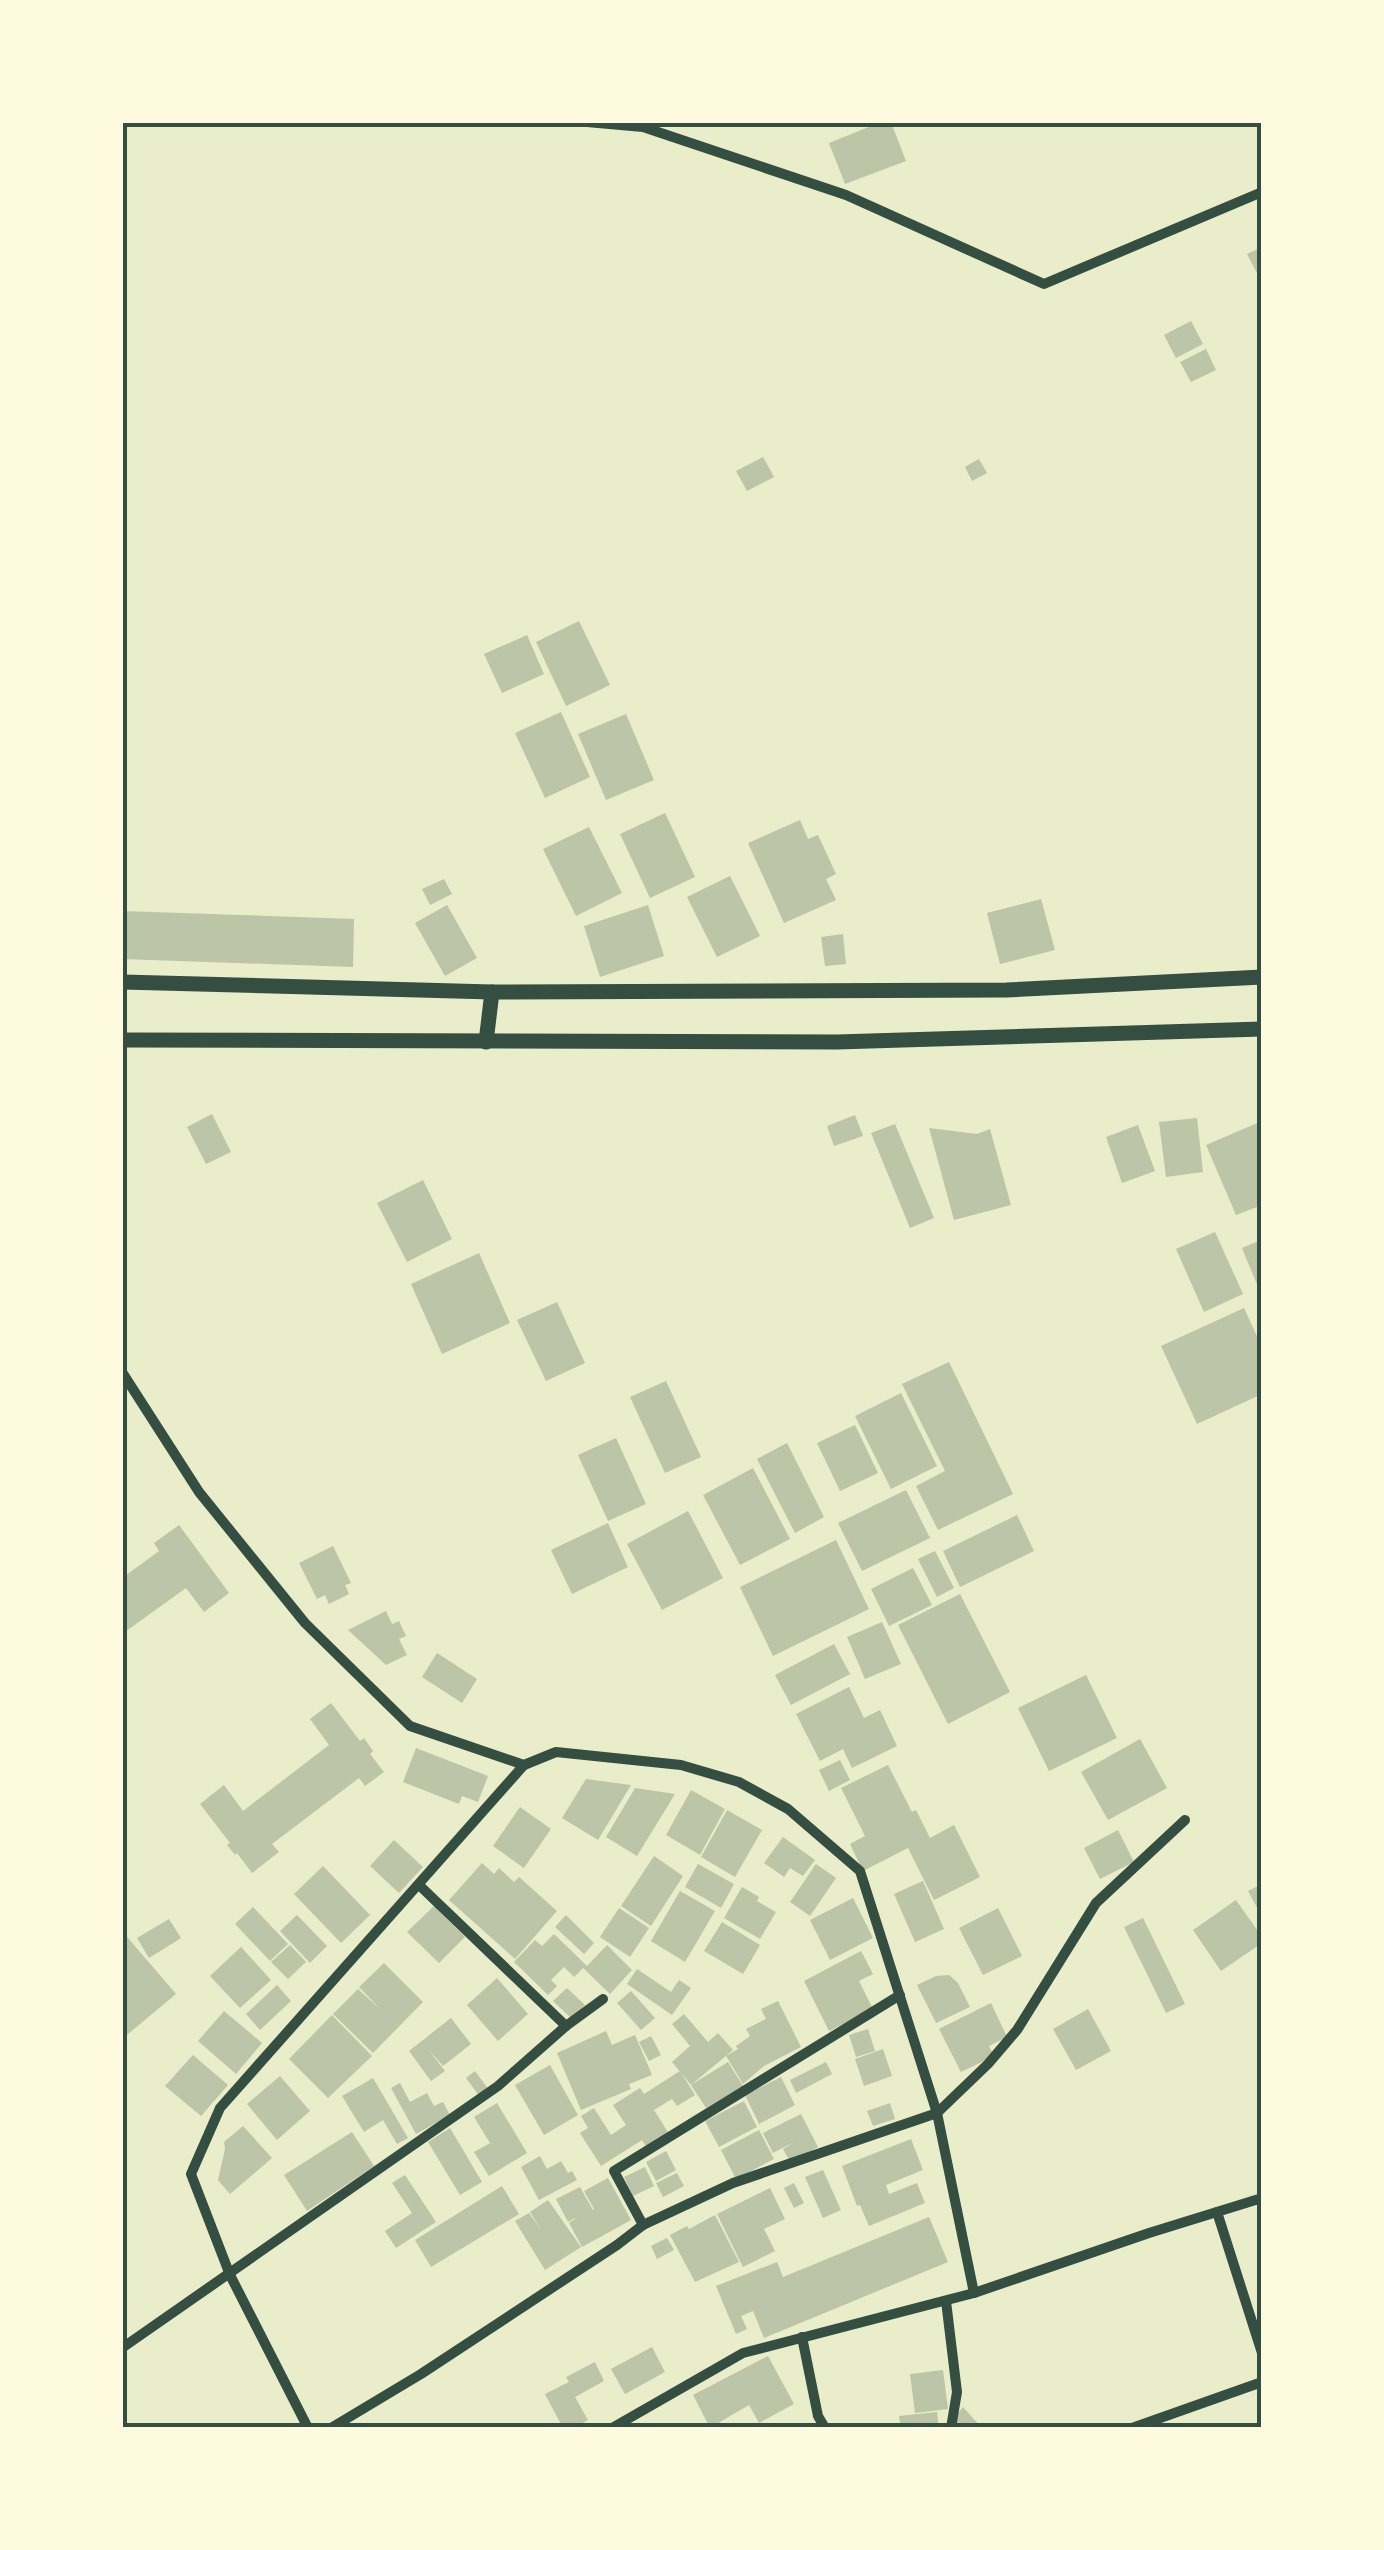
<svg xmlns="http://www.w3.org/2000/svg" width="1384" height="2550" font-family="'Varela Round',sans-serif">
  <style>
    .building { fill: #bcc5a7 }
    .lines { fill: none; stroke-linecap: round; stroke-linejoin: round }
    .minor { stroke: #344e41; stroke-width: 10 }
    .primary { stroke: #344e41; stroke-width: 15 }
    .neatline { fill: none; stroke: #344e41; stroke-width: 4 }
  </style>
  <rect width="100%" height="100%" fill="#e9edc9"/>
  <!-- building -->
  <g class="building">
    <polygon points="881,122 891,122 906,161 845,184 829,143"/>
    <polygon points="1262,247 1262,283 1247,254"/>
    <polygon points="1191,321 1203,344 1176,358 1164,335"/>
    <polygon points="1206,349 1216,370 1191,382 1180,362"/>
    <polygon points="763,457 774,477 747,491 736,471"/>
    <polygon points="979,459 987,473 972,481 965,467"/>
    <polygon points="579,621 610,685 566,706 536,642"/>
    <polygon points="527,635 544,674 502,693 484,654"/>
    <polygon points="561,712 590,777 545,798 515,733"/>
    <polygon points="626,714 654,780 606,800 578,734"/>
    <polygon points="665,813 695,877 650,898 620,834"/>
    <polygon points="800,820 808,839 818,835 836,874 826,879 836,900 784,923 748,843"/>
    <polygon points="589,827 622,893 576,916 543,849"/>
    <polygon points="730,876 760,936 717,957 687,897"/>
    <polygon points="444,879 452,894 430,905 422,889"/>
    <polygon points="1041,899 1055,950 1000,964 987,913"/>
    <polygon points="447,905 477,958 445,976 415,923"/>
    <polygon points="648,905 664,956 600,977 584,926"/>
    <polygon points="122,911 354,919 353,967 122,959"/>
    <polygon points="843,934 846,964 825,966 821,937"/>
    <polygon points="212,1114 231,1152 206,1164 187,1127"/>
    <polygon points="855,1115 863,1136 834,1146 827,1126"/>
    <polygon points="1197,1118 1203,1172 1166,1177 1159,1122"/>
    <polygon points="1262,1121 1262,1205 1236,1215 1206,1145"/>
    <polygon points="895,1124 934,1218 910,1228 871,1133"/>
    <polygon points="1138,1125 1155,1171 1122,1183 1106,1137"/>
    <polygon points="929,1128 977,1134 990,1129 1011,1205 954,1220"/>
    <polygon points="423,1180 452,1239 407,1262 377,1203"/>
    <polygon points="1215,1232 1243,1294 1204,1312 1176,1249"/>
    <polygon points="1261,1240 1261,1294 1242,1248"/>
    <polygon points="479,1253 510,1323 442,1354 411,1284"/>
    <polygon points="557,1302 585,1363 546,1381 517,1320"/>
    <polygon points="1244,1308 1262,1347 1262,1394 1197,1424 1161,1346"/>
    <polygon points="949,1362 1013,1494 938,1530 916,1486 945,1471 902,1384"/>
    <polygon points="666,1381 701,1457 665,1473 630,1397"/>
    <polygon points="901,1393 937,1466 891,1489 855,1416"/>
    <polygon points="855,1425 878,1473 840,1491 817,1443"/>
    <polygon points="616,1438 646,1504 608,1521 578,1455"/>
    <polygon points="787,1443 824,1517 795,1533 757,1459"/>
    <polygon points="753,1468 790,1539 740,1565 703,1495"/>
    <polygon points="906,1490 930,1538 862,1571 838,1523"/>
    <polygon points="688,1511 723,1578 662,1610 627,1544"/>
    <polygon points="1017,1515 1034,1551 960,1587 943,1551"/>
    <polygon points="608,1523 628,1567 572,1594 551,1550"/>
    <polygon points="179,1525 229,1593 204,1612 186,1588 122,1634 122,1578 159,1551 154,1543"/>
    <polygon points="836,1540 869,1609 773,1656 740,1587"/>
    <polygon points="333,1546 351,1583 345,1585 349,1594 329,1604 325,1595 317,1599 299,1563"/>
    <polygon points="935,1551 954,1588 937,1597 918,1559"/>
    <polygon points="913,1568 932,1605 889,1626 871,1589"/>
    <polygon points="960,1594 1010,1692 948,1724 898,1625"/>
    <polygon points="386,1611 392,1624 399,1621 406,1636 399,1639 407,1655 386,1665 348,1630"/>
    <polygon points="882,1622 901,1664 865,1679 847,1637"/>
    <polygon points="834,1644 850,1674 791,1705 775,1675"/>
    <polygon points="437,1653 477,1679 462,1703 422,1677"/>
    <polygon points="1086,1675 1117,1738 1049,1771 1018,1708"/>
    <polygon points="849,1687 864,1718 880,1710 897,1746 852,1768 843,1749 820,1761 796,1714"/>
    <polygon points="331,1703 360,1741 364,1738 373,1751 370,1754 384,1772 365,1786 359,1778 272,1844 279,1852 252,1873 237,1853 235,1855 227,1845 230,1843 200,1804 224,1785 243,1811 329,1745 310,1719"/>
    <polygon points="1140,1739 1167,1788 1108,1820 1081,1772"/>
    <polygon points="416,1748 488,1776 478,1802 462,1796 459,1804 403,1782"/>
    <polygon points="840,1760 850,1780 829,1791 819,1770"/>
    <polygon points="888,1765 912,1812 916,1810 930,1838 954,1825 980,1877 934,1900 908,1848 863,1871 850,1844 865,1836 841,1788"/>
    <polygon points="586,1779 631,1785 598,1840 562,1818"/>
    <polygon points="635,1788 675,1794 637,1856 606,1837"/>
    <polygon points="691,1790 725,1809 700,1855 666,1835"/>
    <polygon points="520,1807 551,1829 524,1868 493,1846"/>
    <polygon points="727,1810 762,1830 735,1877 701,1857"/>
    <polygon points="1118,1830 1134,1862 1100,1879 1084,1848"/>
    <polygon points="783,1837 815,1860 803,1876 790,1868 784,1877 764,1863"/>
    <polygon points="394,1840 423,1867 399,1893 370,1866"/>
    <polygon points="654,1856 683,1876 651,1926 621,1906"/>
    <polygon points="482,1863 494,1874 499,1868 514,1882 519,1877 557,1911 515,1959 449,1900"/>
    <polygon points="698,1864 734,1884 721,1908 685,1887"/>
    <polygon points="816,1864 836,1878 810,1916 790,1902"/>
    <polygon points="323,1866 370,1915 341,1943 294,1894"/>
    <polygon points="923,1881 944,1929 915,1942 894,1894"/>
    <polygon points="1262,1884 1262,1917 1248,1891"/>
    <polygon points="742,1887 759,1897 757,1901 776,1912 760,1939 724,1918"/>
    <polygon points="680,1891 715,1911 685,1962 651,1941"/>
    <polygon points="853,1898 873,1938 830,1960 810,1920"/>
    <polygon points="1236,1900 1262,1937 1262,1943 1221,1971 1193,1930"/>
    <polygon points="434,1906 465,1937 439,1963 407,1932"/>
    <polygon points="253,1907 288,1944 270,1961 235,1924"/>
    <polygon points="619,1908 649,1928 630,1957 600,1937"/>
    <polygon points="998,1908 1022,1956 983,1975 959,1928"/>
    <polygon points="297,1915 327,1946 310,1963 280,1931"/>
    <polygon points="566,1915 594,1943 584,1954 555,1927"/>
    <polygon points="1143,1918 1185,2004 1166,2013 1124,1927"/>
    <polygon points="169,1919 181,1938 149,1958 137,1938"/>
    <polygon points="722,1922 760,1945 743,1974 704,1951"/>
    <polygon points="122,1931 176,1994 122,2039"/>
    <polygon points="554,1934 587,1966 607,1945 632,1970 610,1994 583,1968 574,1977 564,1967 551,1980 557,1986 548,1995 514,1962 535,1940 542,1946"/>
    <polygon points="290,1945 306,1962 288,1979 271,1962"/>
    <polygon points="241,1947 271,1980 240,2008 210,1976"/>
    <polygon points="861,1951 873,1974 859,1981 873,2009 829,2031 804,1981"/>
    <polygon points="384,1963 423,2002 373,2053 333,2014 358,1989 380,2009 359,1987"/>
    <polygon points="637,1969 671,1992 679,1980 691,1988 672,2015 627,1984"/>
    <polygon points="949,1975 958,1983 970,2007 936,2023 917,1985 936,1976"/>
    <polygon points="497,1978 528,2014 498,2041 467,2005"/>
    <polygon points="277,1985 291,2001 260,2030 246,2014"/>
    <polygon points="567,1988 585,2005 572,2019 553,2001"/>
    <polygon points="631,1991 655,2018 641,2030 617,2003"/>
    <polygon points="778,2001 801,2047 764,2066 743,2084 726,2056 738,2049 736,2046 750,2036 746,2029 766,2019 761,2009"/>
    <polygon points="991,2003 1007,2037 989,2046 994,2056 961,2072 939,2029"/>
    <polygon points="1088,2009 1111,2051 1076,2070 1053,2029"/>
    <polygon points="224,2011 262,2043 236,2074 198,2041"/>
    <polygon points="684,2014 708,2042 718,2033 733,2050 691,2085 672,2062 690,2046 672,2024"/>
    <polygon points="332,2015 372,2056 328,2098 289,2059"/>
    <polygon points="451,2018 471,2044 443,2066 428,2049 445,2071 431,2081 409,2051"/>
    <polygon points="868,2029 875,2051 856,2057 849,2035"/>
    <polygon points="606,2031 612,2045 635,2035 652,2075 629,2084 631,2089 581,2110 557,2053"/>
    <polygon points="651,2036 661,2055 649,2061 639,2042"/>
    <polygon points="883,2049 892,2076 864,2086 855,2059"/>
    <polygon points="193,2055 228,2085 201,2116 165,2086"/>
    <polygon points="728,2062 743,2086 706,2108 691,2085"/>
    <polygon points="826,2062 832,2074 796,2093 790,2080"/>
    <polygon points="550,2065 578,2115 544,2135 515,2085"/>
    <polygon points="475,2071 489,2090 480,2097 466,2078"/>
    <polygon points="680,2071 695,2095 677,2106 672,2099 654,2110 669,2134 647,2148 642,2140 601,2166 580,2133 588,2128 581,2116 594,2108 611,2135 626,2125 613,2105 640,2088 644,2094"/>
    <polygon points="280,2076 310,2111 277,2140 247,2104"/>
    <polygon points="781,2077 795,2105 759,2124 745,2095"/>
    <polygon points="373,2078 408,2138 397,2144 383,2120 364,2132 342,2096"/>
    <polygon points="400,2083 410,2102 427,2093 434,2106 443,2102 450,2115 416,2134 391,2088"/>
    <polygon points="744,2101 757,2127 719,2147 705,2121"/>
    <polygon points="497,2103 527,2153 489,2176 474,2152 490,2143 474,2117"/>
    <polygon points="890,2103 895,2119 873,2126 867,2111"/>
    <polygon points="801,2114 818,2147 790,2162 783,2149 796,2141 773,2153 763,2133"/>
    <polygon points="243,2126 272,2158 230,2194 218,2180 225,2149 224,2142"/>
    <polygon points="450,2128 482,2182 460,2195 428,2142"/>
    <polygon points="759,2130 774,2159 736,2179 721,2150"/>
    <polygon points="352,2132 374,2166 307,2211 284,2175"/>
    <polygon points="911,2139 923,2170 886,2185 889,2194 917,2183 925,2203 869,2226 860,2205 857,2206 842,2166"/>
    <polygon points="666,2151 676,2170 656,2181 646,2162"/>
    <polygon points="540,2156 547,2169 561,2161 568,2173 572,2171 577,2180 539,2200 521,2167"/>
    <polygon points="645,2167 654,2186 633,2196 624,2177"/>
    <polygon points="823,2170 841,2210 823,2218 805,2177"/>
    <polygon points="677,2173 684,2186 663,2197 656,2183"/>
    <polygon points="405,2175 436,2222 396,2248 385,2231 412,2213 392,2183"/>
    <polygon points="608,2178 631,2220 582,2247 569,2223 579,2216 568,2222 556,2199 580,2187 593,2210 594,2209 584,2191"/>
    <polygon points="794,2183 804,2203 794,2208 784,2188"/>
    <polygon points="502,2186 519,2214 431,2267 415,2240"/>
    <polygon points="770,2188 785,2219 764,2229 775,2251 743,2267 717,2214"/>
    <polygon points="548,2200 581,2247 545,2270 515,2221 529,2213 541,2230 530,2212"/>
    <polygon points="715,2215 739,2262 695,2282 670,2235 687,2226 689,2229"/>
    <polygon points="929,2217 948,2262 764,2338 753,2311 741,2316 747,2329 736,2334 716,2286 777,2262 783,2277"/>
    <polygon points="667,2238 674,2250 657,2259 651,2246"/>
    <polygon points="652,2347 665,2372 625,2394 611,2369"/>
    <polygon points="768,2356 794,2404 759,2423 749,2405 710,2428 693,2395"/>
    <polygon points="595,2362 604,2381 575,2397 588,2420 575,2428 563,2428 545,2394 569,2382 566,2377"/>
    <polygon points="943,2370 948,2409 915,2413 910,2374"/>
    <polygon points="963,2407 982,2428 954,2428 956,2416"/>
    <polygon points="937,2412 939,2428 901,2428 899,2416"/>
  </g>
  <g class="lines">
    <!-- minor -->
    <g class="minor">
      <polyline points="587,122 643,127 846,195 1044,284 1262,192"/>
      <polyline points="122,1372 199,1492 305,1623 410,1726 524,1765 556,1752 681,1765 739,1782 788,1809 860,1871 937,2113 974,2293 1149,2233 1262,2198"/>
      <polyline points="419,1885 566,2026"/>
      <polyline points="1217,2212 1262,2353"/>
      <polyline points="643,2225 614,2171 900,1995"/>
      <polyline points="946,2301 957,2392 951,2428"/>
      <polyline points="802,2337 818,2416 825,2428"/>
      <polyline points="122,2348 498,2086 566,2026 603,1999"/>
      <polyline points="308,2428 230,2275 191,2174 220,2108 524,1765"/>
      <polyline points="331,2428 421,2374 617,2245 643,2225 733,2183 937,2113 988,2064 1017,2030 1096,1903 1185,1820"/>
      <polyline points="612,2428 743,2353 974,2293"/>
      <polyline points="1132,2428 1262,2382"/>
    </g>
    <!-- primary -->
    <g class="primary">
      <polyline points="122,982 492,992 1006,990 1262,977"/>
      <polyline points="122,1040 837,1042 1262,1029"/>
      <polyline points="486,1042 492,992"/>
    </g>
  </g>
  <!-- border -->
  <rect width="1384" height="2550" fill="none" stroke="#fefae0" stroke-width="250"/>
  <rect x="125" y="125" width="1134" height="2300" class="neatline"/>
</svg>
